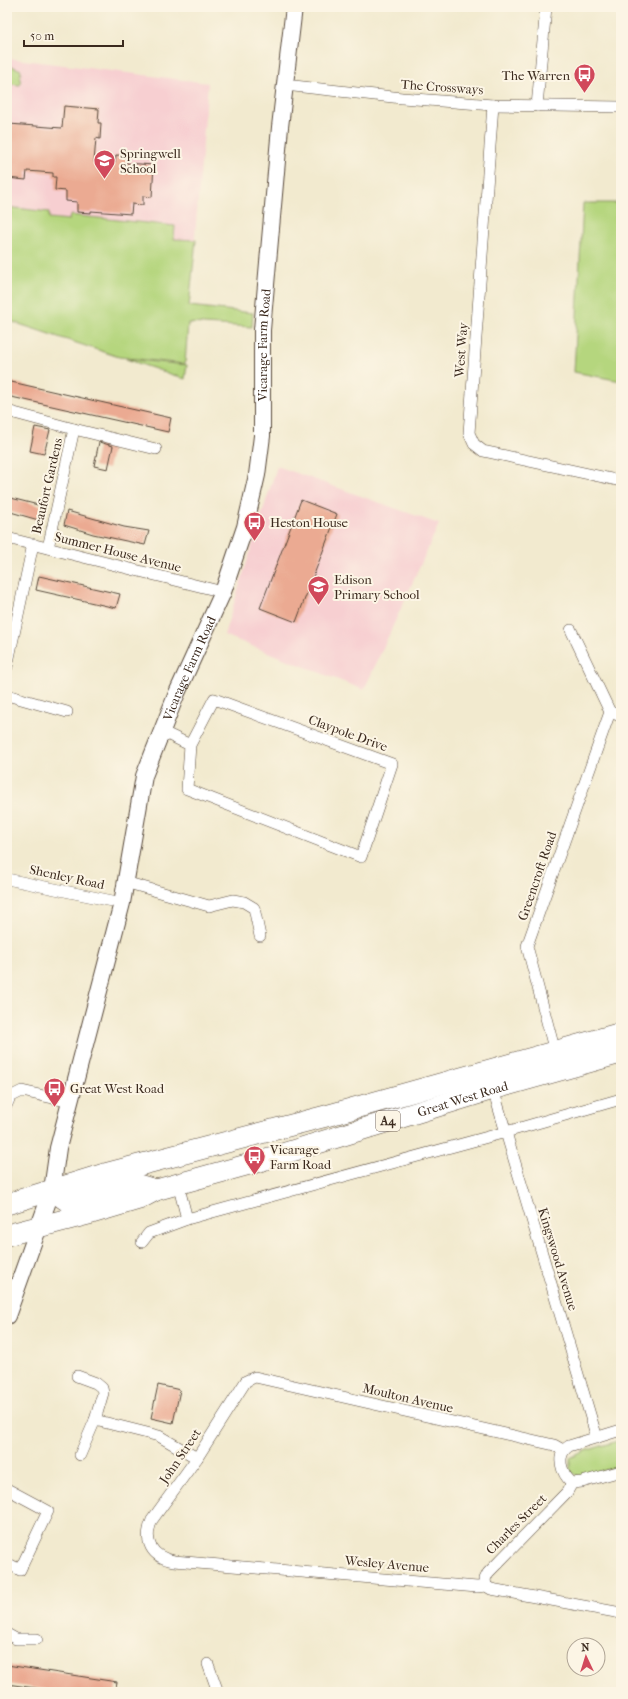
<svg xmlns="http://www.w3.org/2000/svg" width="628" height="1699" font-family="'IM FELL French Canon',serif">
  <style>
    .built { fill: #f7cfd1 }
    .green { fill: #b5d67e; stroke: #78804e }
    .building { fill: #ebaa92 }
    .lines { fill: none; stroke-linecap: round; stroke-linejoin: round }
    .street-casing { stroke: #564739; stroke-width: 12 }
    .secondary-casing { stroke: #564739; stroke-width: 18 }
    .highway-casing { stroke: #564739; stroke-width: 22 }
    .street { stroke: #fff; stroke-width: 11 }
    .secondary { stroke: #fff; stroke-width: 16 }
    .highway { stroke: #fff; stroke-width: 21 }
    .labels { text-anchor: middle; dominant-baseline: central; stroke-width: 4; stroke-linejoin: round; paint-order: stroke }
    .shield { fill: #fcf5e5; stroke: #75675a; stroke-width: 1 }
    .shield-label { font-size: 12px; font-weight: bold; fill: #3b2a1e }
    .poi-label { font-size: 13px; fill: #3b2a1e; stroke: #fcf5e5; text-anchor: start }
    .street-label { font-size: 13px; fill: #3b2a1e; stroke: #fcf5e5 }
  </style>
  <rect width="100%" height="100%" fill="#fcf5e5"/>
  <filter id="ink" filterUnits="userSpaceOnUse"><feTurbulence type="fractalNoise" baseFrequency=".025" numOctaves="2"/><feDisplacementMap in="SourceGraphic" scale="8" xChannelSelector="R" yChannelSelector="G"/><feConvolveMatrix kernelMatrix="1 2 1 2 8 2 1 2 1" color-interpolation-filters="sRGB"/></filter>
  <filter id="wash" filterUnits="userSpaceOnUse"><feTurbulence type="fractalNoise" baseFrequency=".012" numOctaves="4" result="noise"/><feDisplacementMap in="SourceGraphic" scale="16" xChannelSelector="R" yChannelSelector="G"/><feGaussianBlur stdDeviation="0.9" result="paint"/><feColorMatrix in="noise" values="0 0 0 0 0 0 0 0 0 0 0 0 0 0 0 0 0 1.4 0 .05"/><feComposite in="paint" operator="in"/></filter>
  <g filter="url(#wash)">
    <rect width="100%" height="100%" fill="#f2eacf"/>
    <!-- built -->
    <g class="built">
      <polygon points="7,58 208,83 189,305 253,313 252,327 188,323 185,364 119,357 7,320"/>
      <polygon points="277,466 439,524 364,690 224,635"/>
    </g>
    <!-- green -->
    <g class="green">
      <polygon points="7,64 21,70 20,85 7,84 7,85"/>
      <polygon points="583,203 621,203 621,381 574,372"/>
      <polygon points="7,207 49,212 49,218 69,220 70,215 175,226 174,239 196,240 189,306 253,313 252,327 188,323 185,364 119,357 7,320"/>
      <polygon points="126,359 187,365 185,379"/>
      <polygon points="621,1440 621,1466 579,1477 570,1471 570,1458 585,1451"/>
    </g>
    <g id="blocks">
      <!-- building -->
      <g class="building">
        <polygon points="64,106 99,109 98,123 101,123 100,139 96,138 94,162 115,163 116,155 127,156 126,163 154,165 152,197 143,196 143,205 132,204 131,214 91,211 91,213 77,212 77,202 66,201 66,191 55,190 56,177 53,177 53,173 27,171 26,180 7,178 9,124 62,128"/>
        <polygon points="7,381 171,418 168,432 7,396"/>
        <polygon points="35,427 50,430 44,454 30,451"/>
        <polygon points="99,442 113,446 108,469 94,466"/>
        <polygon points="7,497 46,507 42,521 7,511"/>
        <polygon points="301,500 337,514 296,622 260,608"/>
        <polygon points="67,511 124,527 149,531 145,545 93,534 64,525"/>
        <polygon points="39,576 120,594 116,608 36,590"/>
        <polygon points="158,1385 180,1390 173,1423 151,1418"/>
        <polygon points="7,1665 117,1682 115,1692 63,1692 7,1684"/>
      </g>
    </g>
  </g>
  <g filter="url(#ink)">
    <use href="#blocks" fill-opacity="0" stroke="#564739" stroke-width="1"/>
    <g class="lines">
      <defs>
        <g id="street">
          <polyline points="285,85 402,98 493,105 621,107"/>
          <polyline points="493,105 469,433 474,444 483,451 621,481"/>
          <polyline points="537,106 546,7"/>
          <polyline points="7,411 74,429 48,548"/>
          <polyline points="74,429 156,449"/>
          <polyline points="7,538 223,592"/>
          <polyline points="7,667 33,544"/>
          <polyline points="7,695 67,712"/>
          <polyline points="610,712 621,716"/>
          <polyline points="161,731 190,745 214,699 392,764 361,857 187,789 190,745"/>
          <polyline points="7,879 122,903"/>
          <polyline points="125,882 209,906 233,900 244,902 254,908 260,936"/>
          <polyline points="555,1052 527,946 610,712 571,630"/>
          <polyline points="493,1089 597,1438"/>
          <polyline points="7,1104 10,1097 22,1091 70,1102"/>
          <polyline points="178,1184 187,1219"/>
          <polyline points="142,1242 149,1233 187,1219 506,1132 621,1099"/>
          <polyline points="77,1376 96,1383 102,1388 103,1393 95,1420 159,1436 197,1458"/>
          <path d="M621,1430L569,1446C555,1455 561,1473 572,1483L582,1482L621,1471"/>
          <path d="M563,1450L554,1445L255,1377L246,1381L197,1458L152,1520C143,1541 151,1557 174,1561L477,1587L486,1586L491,1589L621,1613"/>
          <polyline points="80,1455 95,1420"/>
          <polyline points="7,1489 48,1511 20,1570 7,1563"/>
          <polyline points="486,1586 485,1579 488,1573 567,1492 572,1483"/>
          <polyline points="7,1634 16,1639 37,1639"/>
          <polyline points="208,1664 218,1692"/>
        </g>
        <g id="secondary">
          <path id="s1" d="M7,1316L52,1190L58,1148L122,903L144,776L177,693L223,592L245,527L257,475L262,436V330L280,127L294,7"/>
        </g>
        <g id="highway">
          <polyline points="52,1190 66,1200 73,1201 135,1184 156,1190"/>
          <polyline points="7,1204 101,1175 326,1116 621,1033"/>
          <path id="s2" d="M7,1235L92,1213L139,1199L156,1190L250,1164L493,1089L621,1053"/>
        </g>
      </defs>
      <!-- street casing -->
      <use href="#street" class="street-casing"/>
      <!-- secondary casing -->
      <use href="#secondary" class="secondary-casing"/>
      <!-- highway casing -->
      <use href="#highway" class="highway-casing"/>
      <!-- street -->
      <use href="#street" class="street"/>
      <!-- secondary -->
      <use href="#secondary" class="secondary"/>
      <!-- highway -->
      <use href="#highway" class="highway"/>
    </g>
  </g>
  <!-- icons -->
  <defs>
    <symbol id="bus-pin" viewBox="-11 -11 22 30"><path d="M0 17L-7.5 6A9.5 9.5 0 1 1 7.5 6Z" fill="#d1495b" stroke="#fcf5e5"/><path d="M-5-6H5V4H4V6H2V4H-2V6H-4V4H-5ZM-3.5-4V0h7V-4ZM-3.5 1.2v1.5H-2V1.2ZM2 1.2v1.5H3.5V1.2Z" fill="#fff"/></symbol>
    <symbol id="school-pin" viewBox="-11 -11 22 30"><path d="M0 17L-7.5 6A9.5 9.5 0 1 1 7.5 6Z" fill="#d1495b" stroke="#fcf5e5"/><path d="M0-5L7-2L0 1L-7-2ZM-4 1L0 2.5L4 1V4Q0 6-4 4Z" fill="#fff"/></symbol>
  </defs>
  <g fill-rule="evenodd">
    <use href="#bus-pin" x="572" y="62" width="25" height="34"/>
    <use href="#school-pin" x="92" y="148" width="25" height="34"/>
    <use href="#bus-pin" x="242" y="510" width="25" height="34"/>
    <use href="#school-pin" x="306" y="574" width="25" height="34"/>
    <use href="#bus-pin" x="42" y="1076" width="25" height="34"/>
    <use href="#bus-pin" x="242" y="1144" width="25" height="34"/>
  </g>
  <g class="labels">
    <!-- shield labels -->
    <rect class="shield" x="376" y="1111" width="24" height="20" rx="3"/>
    <g class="shield-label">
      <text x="388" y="1121">A4</text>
    </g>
    <!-- poi labels -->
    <g class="poi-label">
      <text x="570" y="75" text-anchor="end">The Warren</text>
      <text x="120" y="153">Springwell<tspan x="120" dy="15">School</tspan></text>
      <text x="270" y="522">Heston House</text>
      <text x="334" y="579">Edison<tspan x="334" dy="15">Primary School</tspan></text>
      <text x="70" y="1088">Great West Road</text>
      <text x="270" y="1149">Vicarage<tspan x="270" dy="15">Farm Road</tspan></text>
    </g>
    <!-- street labels -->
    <g class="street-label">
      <text transform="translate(442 87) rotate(4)">The Crossways</text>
      <text stroke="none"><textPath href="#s1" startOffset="1011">Vicarage Farm Road</textPath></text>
      <text transform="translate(461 350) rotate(-86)">West Way</text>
      <text transform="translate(47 486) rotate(-77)">Beaufort Gardens</text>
      <text transform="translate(118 552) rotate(14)">Summer House Avenue</text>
      <text stroke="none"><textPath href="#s1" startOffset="675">Vicarage Farm Road</textPath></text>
      <text transform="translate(348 733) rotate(20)">Claypole Drive</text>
      <text transform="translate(537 876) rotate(-71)">Greencroft Road</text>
      <text transform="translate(67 877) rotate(12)">Shenley Road</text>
      <text stroke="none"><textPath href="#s2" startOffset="476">Great West Road</textPath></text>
      <text transform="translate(558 1259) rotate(73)">Kingswood Avenue</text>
      <text transform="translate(408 1398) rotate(13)">Moulton Avenue</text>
      <text transform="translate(180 1456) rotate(-56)">John Street</text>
      <text transform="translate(516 1524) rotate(-45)">Charles Street</text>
      <text transform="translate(387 1564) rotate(5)">Wesley Avenue</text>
    </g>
  </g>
  <!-- margin -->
  <rect width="628" height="1699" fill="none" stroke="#fcf5e5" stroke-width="24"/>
  <!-- north arrow -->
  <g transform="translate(586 1657) rotate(356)"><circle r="19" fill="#fcf5e5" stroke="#afa495"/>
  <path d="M0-3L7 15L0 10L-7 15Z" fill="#d1495b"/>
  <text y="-6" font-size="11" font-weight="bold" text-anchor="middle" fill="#3b2a1e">N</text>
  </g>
  <!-- scale -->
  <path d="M24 40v6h99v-6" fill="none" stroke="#3b2a1e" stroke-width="2"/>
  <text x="30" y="40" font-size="12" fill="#3b2a1e" stroke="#fcf5e5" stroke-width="3" paint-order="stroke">50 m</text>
</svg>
